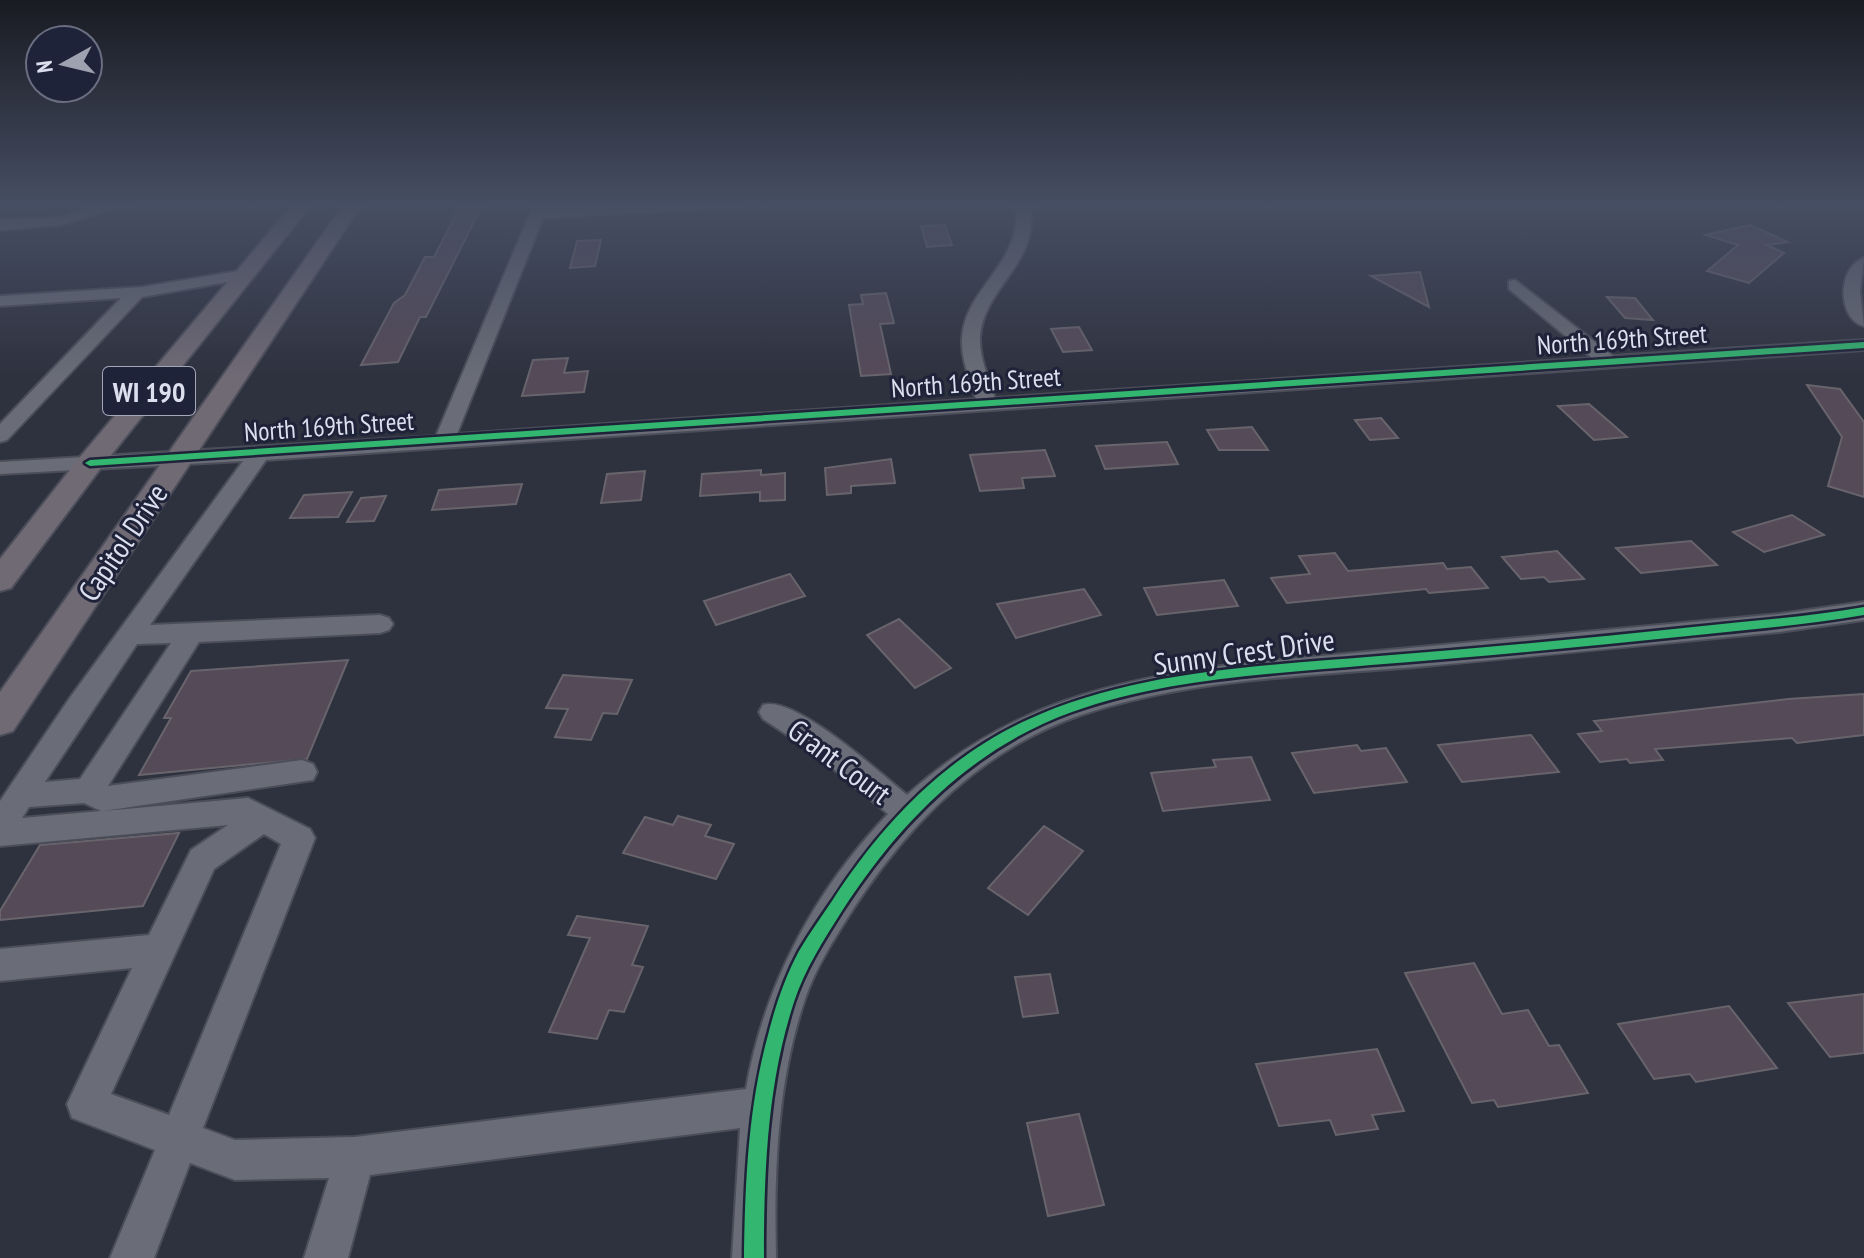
<svg xmlns="http://www.w3.org/2000/svg" width="1864" height="1258" font-family="'PT Sans Narrow',sans-serif">
  <style>
    .building { fill: #554a58; stroke: #68646c; stroke-width: 2 }
    .lines { fill: none; stroke-linecap: round; stroke-linejoin: round }
    .minor-casing { stroke: #4b4d59; stroke-width: 4 }
    .major-casing { stroke: #4b4d59; stroke-width: 4 }
    .minor { fill: #6a6d77; fill-rule: evenodd }
    .major { fill: #706a75; fill-rule: evenodd }
    .cycleway-casing { stroke: #1f2339; stroke-width: 5 }
    .cycleway { fill: #33b770; fill-rule: evenodd }
    .labels { text-anchor: middle; dominant-baseline: central; stroke-width: 6; stroke-linejoin: round; paint-order: stroke }
    .far-street-label { font-size: 26px; fill: #dbdfee; stroke: #1f2339 }
    .shield { fill: #1f2339; stroke: #a3a7b8; stroke-width: 2 }
    .shield-label { font-size: 28px; font-weight: bold; fill: #dbdfee }
    .street-label { font-size: 30px; fill: #dbdfee; stroke: #1f2339 }
  </style>
  <rect width="100%" height="100%" fill="#2e313e"/>
  <!-- building -->
  <g class="building">
    <polygon points="461,204 483,204 426,317 420,317 398,362 361,365 394,303 405,295 425,257 434,257"/>
    <polygon points="945,225 952,245 927,247 921,226"/>
    <polygon points="1750,225 1788,242 1767,245 1784,253 1749,283 1707,271 1738,245 1705,235"/>
    <polygon points="601,240 595,266 570,268 577,241"/>
    <polygon points="1420,272 1429,307 1371,276"/>
    <polygon points="886,293 894,323 880,324 891,374 861,376 849,305 863,304 861,295"/>
    <polygon points="1607,297 1635,298 1653,320 1625,318"/>
    <polygon points="1079,327 1092,350 1063,352 1051,329"/>
    <polygon points="568,358 564,373 588,371 584,392 522,396 533,360"/>
    <polygon points="1807,385 1840,389 1864,422 1864,497 1828,486 1842,437"/>
    <polygon points="1589,404 1627,437 1594,440 1558,406"/>
    <polygon points="1381,418 1398,438 1370,440 1355,420"/>
    <polygon points="1252,427 1268,450 1219,450 1207,430"/>
    <polygon points="1167,442 1178,464 1105,469 1096,446"/>
    <polygon points="1045,450 1055,476 1022,478 1024,488 980,491 970,455"/>
    <polygon points="891,459 895,483 851,486 851,493 827,495 825,468"/>
    <polygon points="761,470 761,475 785,473 785,500 760,501 760,492 700,496 702,474"/>
    <polygon points="645,471 641,500 601,503 607,474"/>
    <polygon points="522,484 516,504 432,510 439,490"/>
    <polygon points="352,492 338,517 290,518 304,495"/>
    <polygon points="386,496 374,521 347,522 361,498"/>
    <polygon points="1792,515 1824,535 1764,552 1733,532"/>
    <polygon points="1691,541 1717,565 1641,573 1616,548"/>
    <polygon points="1557,551 1584,579 1549,582 1544,577 1521,579 1502,557"/>
    <polygon points="1335,553 1348,571 1443,563 1447,569 1471,567 1488,588 1429,593 1426,589 1287,603 1271,578 1310,574 1299,556"/>
    <polygon points="790,574 805,596 716,625 704,601"/>
    <polygon points="1224,580 1238,606 1157,615 1144,588"/>
    <polygon points="1084,589 1101,615 1016,638 997,604"/>
    <polygon points="899,619 951,668 915,688 867,635"/>
    <polygon points="348,660 307,759 139,775 171,718 164,718 191,671"/>
    <polygon points="563,675 632,680 617,714 603,713 591,740 555,737 568,709 546,708"/>
    <polygon points="1864,694 1864,735 1797,743 1792,738 1655,749 1663,760 1630,763 1627,759 1600,762 1578,734 1602,731 1594,721 1788,699"/>
    <polygon points="1531,735 1559,772 1462,782 1438,745"/>
    <polygon points="1357,745 1361,751 1386,748 1407,782 1314,793 1292,753"/>
    <polygon points="1251,757 1270,800 1163,811 1151,773 1216,767 1213,760"/>
    <polygon points="678,816 711,825 705,836 734,844 716,879 623,853 645,817 673,825"/>
    <polygon points="1044,826 1083,851 1028,915 988,888"/>
    <polygon points="179,833 143,906 0,920 0,911 40,845"/>
    <polygon points="577,916 648,926 632,965 643,967 624,1012 609,1010 597,1039 549,1032 590,938 568,935"/>
    <polygon points="1474,963 1502,1014 1528,1010 1549,1046 1559,1045 1588,1093 1498,1107 1494,1100 1472,1103 1405,973"/>
    <polygon points="1050,974 1058,1013 1023,1017 1015,977"/>
    <polygon points="1864,994 1864,1053 1830,1057 1788,1003"/>
    <polygon points="1729,1006 1777,1068 1696,1082 1690,1074 1654,1079 1618,1024"/>
    <polygon points="1377,1049 1404,1111 1372,1115 1378,1129 1336,1135 1330,1120 1279,1126 1256,1064"/>
    <polygon points="1079,1114 1104,1205 1048,1216 1027,1123"/>
  </g>
  <g class="lines">
    <defs>
      <g id="minor">
        <polygon points="107,204 130,204 61,225 0,230 0,220 60,217"/>
        <path d="M534,204H548L546,209L742,204L735,208L543,218L457,434L976,399C970,380 961,360 962,339C965,286 1023,265 1016,204H1030C1041,264 984,285 980,337C979,358 989,378 995,398L1592,358L1509,289V281L1515,280L1613,356L1864,340V350L266,460L150,625L380,615L389,618L393,624L389,630L380,633L199,642L108,786L302,760L313,764L317,772L313,780L103,811L248,798L310,829L315,838L203,1128L235,1140L355,1137L746,1089C764,985 815,890 888,814L813,752L763,719L759,712L763,705C795,695 880,773 907,795C1005,706 1108,681 1236,664L1779,614L1864,602V620L1779,632C1658,644 1537,656 1415,667C1304,676 1187,679 1081,715C981,749 906,826 850,914C833,941 816,967 805,999C777,1082 774,1171 776,1258H732L740,1128L370,1175L348,1258H304L329,1178L235,1180L190,1163L154,1258H110L155,1150L72,1118L67,1104L132,968L0,981V949L149,935L191,850L228,825L0,846V801L69,699L243,461L0,474V462L436,436ZM171,643L80,779L45,782L137,644ZM84,803L101,811L22,818L29,807ZM264,834L281,844L169,1115L111,1094L214,869Z"/>
        <path d="M1864,258L1860,291L1864,326C1837,319 1837,267 1864,258Z"/>
        <polygon points="244,270 250,272 250,278 142,297 7,440 0,442 0,424 121,298 0,306 0,296 142,287"/>
      </g>
      <g id="major">
        <polygon points="293,204 312,204 100,469 11,588 0,591 0,559 80,457"/>
        <polygon points="344,204 362,204 13,731 0,735 0,692"/>
      </g>
    </defs>
    <!-- minor casing -->
    <use href="#minor" class="minor-casing"/>
    <!-- major casing -->
    <use href="#major" class="major-casing"/>
    <!-- minor -->
    <use href="#minor" class="minor"/>
    <!-- major -->
    <use href="#major" class="major"/>
    <defs>
      <g id="cycleway">
        <polygon points="1864,342 1864,348 90,466 85,463 90,460"/>
        <path d="M1864,607V615C1806,625 1747,630 1688,636C1582,647 1477,657 1371,665C1272,674 1167,678 1072,712C972,748 899,823 842,911C823,941 805,969 794,1002C767,1085 764,1172 764,1258H744C745,1183 748,1108 768,1035C775,1007 785,977 799,951C809,934 821,917 832,901C881,825 944,758 1027,720C1135,670 1262,666 1379,656C1484,648 1588,638 1693,627C1750,621 1807,617 1864,607Z"/>
      </g>
    </defs>
    <!-- cycleway casing -->
    <use href="#cycleway" class="cycleway-casing"/>
    <!-- cycleway -->
    <use href="#cycleway" class="cycleway"/>
  </g>
  <!-- sky -->
  <linearGradient id="sky" x2="0" y2="1"><stop stop-color="#191b22"/><stop offset="0.54" stop-color="#464e63"/><stop offset="1" stop-color="#464e63" stop-opacity="0"/></linearGradient>
  <rect width="1864" height="380" fill="url(#sky)"/>
  <g class="labels">
    <!-- far-street labels -->
    <g class="far-street-label">
      <text transform="translate(1622 339) rotate(-4)">North 169th Street</text>
      <text transform="translate(976 382) rotate(-4)">North 169th Street</text>
      <text transform="translate(329 426) rotate(-4)">North 169th Street</text>
    </g>
    <!-- shield labels -->
    <rect class="shield" x="103" y="367" width="92" height="48" rx="6"/>
    <g class="shield-label">
      <text x="149" y="391">WI 190</text>
    </g>
    <!-- street labels -->
    <g class="street-label">
      <text transform="translate(122 542) rotate(-56)">Capitol Drive</text>
      <text transform="translate(1244 651) rotate(-8)">Sunny Crest Drive</text>
      <text transform="translate(840 761) rotate(37)">Grant Court</text>
    </g>
  </g>
  <!-- north arrow -->
  <g transform="translate(64 64) rotate(262)"><circle r="38" fill="#1f2339" stroke="#6a6e81" stroke-width="2"/>
  <path d="M0-6L14 30L0 20L-14 30Z" fill="#9ea2b0"/>
  <text y="-12" font-size="22" font-weight="bold" text-anchor="middle" fill="#dbdfee">N</text>
  </g>
</svg>
